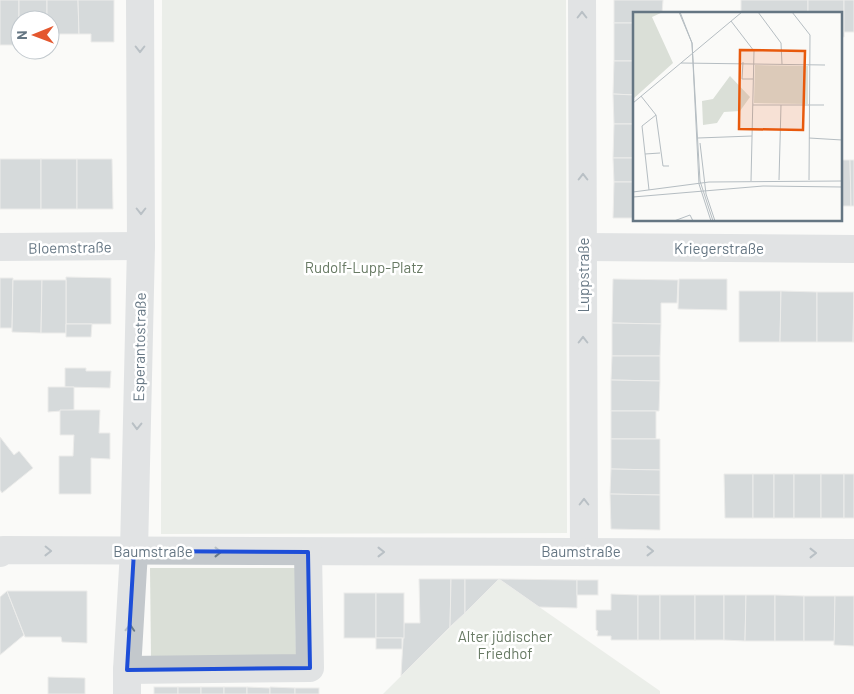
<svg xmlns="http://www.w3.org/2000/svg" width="854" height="694" font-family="Barlow,sans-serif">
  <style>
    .green { fill: #dadfd7 }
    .building { fill: #aab3b9; stroke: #dcdcda }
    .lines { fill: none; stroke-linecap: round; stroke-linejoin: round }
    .minor { stroke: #c3c8cc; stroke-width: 28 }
    .oneway { stroke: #6a7a87 }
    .marked { fill: none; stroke: #1d4ed8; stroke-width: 4; stroke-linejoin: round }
    .labels { text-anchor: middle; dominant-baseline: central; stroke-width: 5; stroke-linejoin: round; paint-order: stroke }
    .street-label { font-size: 15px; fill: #657683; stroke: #fff }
    .park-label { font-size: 15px; fill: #687a64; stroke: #fff }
    .inset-road { fill: none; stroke: #b5bdc2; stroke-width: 1 }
    .view { fill: #e8590c; fill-opacity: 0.15; stroke: #e8590c; stroke-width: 2.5 }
    .inset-edge { fill: none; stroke: #657683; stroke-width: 2.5 }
  </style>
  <rect width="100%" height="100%" fill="#fafaf8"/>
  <!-- green -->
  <g class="green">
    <polygon points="162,0 566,0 567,533 161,534"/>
    <polygon points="150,568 295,568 296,658 151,658"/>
    <polygon points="499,579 660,691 660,694 383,694"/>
  </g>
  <!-- building -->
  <g class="building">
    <rect x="0" y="0" width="19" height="45"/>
    <polygon points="19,0 47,0 47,20 20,20 19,34"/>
    <polygon points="47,0 78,0 79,34 50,34 50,20 47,20"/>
    <polygon points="78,0 114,0 114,42 91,42 91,34 79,34"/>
    <polygon points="614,0 663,0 662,14 634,14 634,23 614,23"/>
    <rect x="741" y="0" width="67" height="14"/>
    <polygon points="808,0 844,0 844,37 840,37 840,14 808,14"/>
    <rect x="844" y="0" width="10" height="32"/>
    <rect x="614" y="23" width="20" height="38"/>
    <polygon points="614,61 634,61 634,95 613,94"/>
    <polygon points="613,94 634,95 634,124 614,124"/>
    <polygon points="614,124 634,124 634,158 613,158"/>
    <polygon points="613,158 634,158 634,182 614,182"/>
    <rect x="0" y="159" width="41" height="50"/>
    <rect x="41" y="159" width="36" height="50"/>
    <polygon points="77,159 112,159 113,209 77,209"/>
    <polygon points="840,160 850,160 851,206 840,206"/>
    <polygon points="850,160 854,160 854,206 851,206"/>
    <polygon points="614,182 634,182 634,218 613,218"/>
    <polygon points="66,277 111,278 111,324 66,324"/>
    <polygon points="0,278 13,278 12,328 0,328"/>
    <polygon points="613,279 678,280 677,303 661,303 661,324 612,323"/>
    <polygon points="679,279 727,279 727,310 678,309"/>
    <polygon points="13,280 42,280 41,333 12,332"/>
    <polygon points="42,280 66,280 66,333 41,333"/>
    <polygon points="739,291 781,291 780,342 739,342"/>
    <polygon points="781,291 817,292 817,342 780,342"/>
    <polygon points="817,292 854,292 853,342 817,342"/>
    <polygon points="854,292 854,342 853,342"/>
    <polygon points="612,323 661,324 660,356 612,356"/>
    <polygon points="66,324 92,324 91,337 66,337"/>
    <polygon points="612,356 660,356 660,381 611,380"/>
    <polygon points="65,368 86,368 86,371 111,371 110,388 65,387"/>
    <polygon points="611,380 660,381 659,411 611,411"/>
    <polygon points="48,387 74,387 74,410 48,412"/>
    <polygon points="60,410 100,410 99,433 110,433 110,459 91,458 91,494 59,494 59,456 73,456 74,435 60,435"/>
    <rect x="611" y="411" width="45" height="28"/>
    <polygon points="0,437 14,455 19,451 33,468 2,493 0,490"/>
    <polygon points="611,439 660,439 660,470 611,469"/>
    <polygon points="611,469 660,470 660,495 610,494"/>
    <polygon points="724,474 753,474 753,518 725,518"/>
    <rect x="753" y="474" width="21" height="44"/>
    <rect x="774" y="474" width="20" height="44"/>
    <rect x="794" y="474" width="27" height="44"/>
    <rect x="821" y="474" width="23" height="44"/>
    <rect x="844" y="474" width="10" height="44"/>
    <polygon points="610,494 660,495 660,530 611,529"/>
    <polygon points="419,579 451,579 450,627 401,676 404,623 420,623"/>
    <polygon points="451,579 465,579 465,613 450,627"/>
    <polygon points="465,579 499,579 465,613"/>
    <polygon points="499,579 577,580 577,608 539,607"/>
    <rect x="577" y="580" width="21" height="15"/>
    <polygon points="7,591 24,635 0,655 0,597"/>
    <polygon points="7,591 87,591 87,643 62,642 61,637 25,637"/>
    <rect x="344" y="593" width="32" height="45"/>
    <rect x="376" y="593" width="28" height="45"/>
    <polygon points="611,594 638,595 638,640 611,640 611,636 597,636 598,631 596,630 596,610 611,610"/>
    <rect x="638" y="595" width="22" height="45"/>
    <rect x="660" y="595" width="35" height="45"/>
    <rect x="695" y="595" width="29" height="45"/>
    <polygon points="724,595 746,595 745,641 724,640"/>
    <polygon points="746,595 775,595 775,641 745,641"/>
    <polygon points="775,595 804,596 804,641 775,641"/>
    <rect x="804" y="596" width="31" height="45"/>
    <polygon points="835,596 854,596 854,646 834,645"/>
    <rect x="376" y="638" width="26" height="11"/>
    <polygon points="48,677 85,678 85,694 48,694"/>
    <rect x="154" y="687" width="24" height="7"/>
    <rect x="178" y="687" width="23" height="7"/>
    <rect x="201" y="687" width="23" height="7"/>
    <rect x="224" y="687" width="23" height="7"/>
    <polygon points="247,687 270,688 270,694 247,694"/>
    <polygon points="270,687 295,688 295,694 270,694"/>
    <rect x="295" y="688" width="24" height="6"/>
  </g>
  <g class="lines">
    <!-- minor -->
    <g class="minor">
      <polyline points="582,0 584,551"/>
      <polyline points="0,247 141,246"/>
      <polyline points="583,247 854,249"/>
      <polyline points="0,553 3,550 854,553"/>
      <polyline points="127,670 310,668 308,552"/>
      <polyline points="127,694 127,670 134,551 141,246 140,0"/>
    </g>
  </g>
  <!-- one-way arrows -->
  <defs><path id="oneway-chevron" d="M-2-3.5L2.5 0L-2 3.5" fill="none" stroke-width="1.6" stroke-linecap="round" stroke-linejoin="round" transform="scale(1.25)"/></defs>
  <g class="oneway">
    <use href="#oneway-chevron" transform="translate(582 15) rotate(-90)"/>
    <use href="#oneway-chevron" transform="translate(140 49) rotate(90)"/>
    <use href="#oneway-chevron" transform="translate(583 177) rotate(-90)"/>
    <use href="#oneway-chevron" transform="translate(141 211) rotate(90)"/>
    <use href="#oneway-chevron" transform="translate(583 340) rotate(-90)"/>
    <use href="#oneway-chevron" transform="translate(137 426) rotate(91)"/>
    <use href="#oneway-chevron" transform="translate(584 502) rotate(-90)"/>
    <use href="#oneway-chevron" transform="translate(48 551) rotate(1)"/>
    <use href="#oneway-chevron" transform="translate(650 551)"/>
    <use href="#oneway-chevron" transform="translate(218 552)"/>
    <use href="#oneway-chevron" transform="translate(381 552)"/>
    <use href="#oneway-chevron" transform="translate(813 553)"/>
    <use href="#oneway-chevron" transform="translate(130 628) rotate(-87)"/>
  </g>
  <!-- marked area -->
  <path d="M0 0H854V694H0ZM134,551L308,552L310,668L127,670Z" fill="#fafaf8" fill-opacity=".55" fill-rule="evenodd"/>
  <path class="marked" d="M134,551L308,552L310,668L127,670Z"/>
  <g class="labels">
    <!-- street labels -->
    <g class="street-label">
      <text transform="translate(70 247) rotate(-1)">Bloemstraße</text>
      <text x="719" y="248">Kriegerstraße</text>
      <text transform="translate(583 275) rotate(-90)">Luppstraße</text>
      <text transform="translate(139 347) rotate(-89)">Esperantostraße</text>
      <text x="153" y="551">Baumstraße</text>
      <text x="581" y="551">Baumstraße</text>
    </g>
    <!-- park labels -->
    <g class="park-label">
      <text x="364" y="267">Rudolf-Lupp-Platz</text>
      <text x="505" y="636">Alter jüdischer<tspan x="505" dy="17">Friedhof</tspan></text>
    </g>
  </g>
  <!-- overview -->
  <g transform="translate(633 12)">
    <rect width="209" height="209" fill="#fafaf8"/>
    <path d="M0,0H30L19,5L40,51L0,87ZM122,53L175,54V92L121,91ZM97,64L117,85L107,99L91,100L84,111L70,113L69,89L80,87Z" fill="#dadfd7"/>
    <path class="inset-road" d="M46,0L59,31L67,169L80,209M47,0L59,31L66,172L78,209M125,0L148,31L149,52M159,0L177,23L176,168M98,9L121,39L118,169M110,50L109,67H120M48,51L192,53M8,84L23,103L30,154H36M0,91L109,0M120,93H191M65,126L119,124M176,126L209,128M67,131L73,182L82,209M12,142L27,141M146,168L148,93M16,178L9,114L23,103M0,180L76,170L209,169M0,185L130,174L209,175M41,209L57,203L60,209"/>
    <path class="view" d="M107,38L172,39L170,118L106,117Z"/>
    <rect width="209" height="209" class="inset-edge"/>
  </g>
  <!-- north arrow -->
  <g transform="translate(35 35) rotate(269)"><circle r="24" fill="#ffffff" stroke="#c1c8cd"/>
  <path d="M0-4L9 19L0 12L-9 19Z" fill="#e4572e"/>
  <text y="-8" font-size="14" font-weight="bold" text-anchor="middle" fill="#657683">N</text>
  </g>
</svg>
